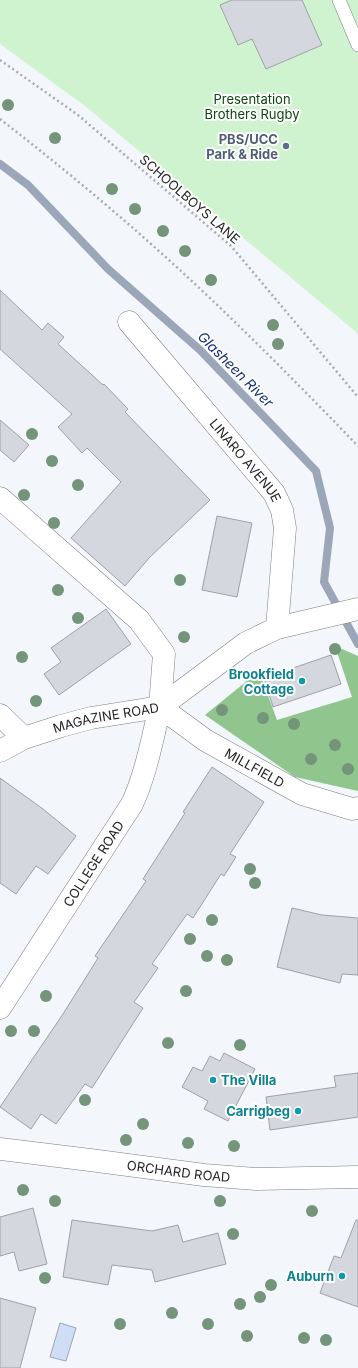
<svg xmlns="http://www.w3.org/2000/svg" width="358" height="1368" font-family="Inter,sans-serif">
  <style>
    .green { fill: #cff3ce }
    .forest { fill: #90c68e }
    .water { fill: #cfddf6; stroke: #9ba6b8 }
    .lines { fill: none; stroke-linecap: round; stroke-linejoin: round }
    .stream { stroke: #9ba6b8; stroke-width: 8 }
    .building { fill: #d4d7dd; stroke: #9ea1a5 }
    .service-casing { stroke: #7c7e83; stroke-width: 14 }
    .minor-casing { stroke: #7c7e83; stroke-width: 23 }
    .tertiary-casing { stroke: #7c7e83; stroke-width: 23 }
    .secondary-casing { stroke: #7c7e83; stroke-width: 23 }
    .path { stroke: #a8abaf; stroke-width: 2.5; stroke-dasharray: 2 3; stroke-linecap: butt }
    .service { stroke: #fff; stroke-width: 13 }
    .minor { stroke: #fff; stroke-width: 22 }
    .tertiary { stroke: #fff; stroke-width: 22 }
    .secondary { stroke: #fff; stroke-width: 22 }
    .tree { fill: #74957a }
    .service-dot { fill: #5c6f8a; stroke: #fff; stroke-width: 1.5 }
    .culture-dot { fill: #0f9aa8; stroke: #fff; stroke-width: 1.5 }
    .labels { text-anchor: middle; dominant-baseline: central; stroke-width: 4; stroke-linejoin: round; paint-order: stroke }
    .park-label { font-size: 13px; fill: #0c4510; stroke: #fff }
    .service-label { font-size: 13px; font-weight: bold; fill: #4e5e75; stroke: #fff; text-anchor: end }
    .street-label { font-size: 13px; fill: #232426; stroke: #fff }
    .culture-label { font-size: 13px; font-weight: bold; fill: #0d838f; stroke: #fff; text-anchor: end }
    .water-label { font-size: 14px; font-style: italic; fill: #15337a; stroke: #fff }
  </style>
  <rect width="100%" height="100%" fill="#f3f6fb"/>
  <!-- green -->
  <polygon class="green" points="0,0 358,0 358,335 355,331 85,106 0,44"/>
  <!-- forest -->
  <polygon class="forest" points="335,646 358,656 358,791 295,777 205,715 259,671 277,720 352,697"/>
  <!-- water -->
  <polygon class="water" points="60,1323 76,1328 66,1361 50,1357"/>
  <g class="lines">
    <!-- stream -->
    <polyline class="stream" points="0,164 28,185 108,269 200,350 316,471 330,528 324,582 358,644"/>
  </g>
  <!-- building -->
  <g class="building">
    <polygon points="232,0 302,0 322,45 266,69 252,39 238,45 220,5"/>
    <polygon points="0,290 42,330 48,323 64,337 58,344 103,385 104,384 128,409 125,412 210,500 150,557 125,586 71,538 121,482 87,448 82,453 58,427 72,414 0,349"/>
    <polygon points="0,420 29,445 14,462 0,450"/>
    <polygon points="217,516 252,523 237,597 202,590"/>
    <polygon points="106,609 131,644 59,695 44,674 61,662 51,648"/>
    <polygon points="331,655 341,684 273,707 264,678"/>
    <polygon points="212,767 264,802 230,854 236,857 224,876 221,874 193,918 187,914 152,964 158,968 134,1002 143,1008 92,1088 85,1084 56,1124 41,1114 31,1129 0,1107 63,1014 98,958 95,956 146,881 143,879 185,813 183,812"/>
    <polygon points="0,778 43,809 76,836 48,874 36,866 16,894 0,883"/>
    <polygon points="292,908 322,915 358,918 358,975 342,974 340,983 277,967"/>
    <polygon points="224,1053 255,1069 228,1121 204,1109 208,1101 182,1087 193,1067 202,1071 210,1056 220,1061"/>
    <polygon points="358,1073 358,1117 270,1130 266,1097 336,1087 334,1076"/>
    <polygon points="33,1208 47,1264 19,1271 14,1252 0,1256 0,1217"/>
    <polygon points="72,1220 152,1231 178,1225 183,1242 218,1233 226,1264 155,1282 152,1270 112,1265 108,1285 63,1277"/>
    <polygon points="356,1220 358,1220 358,1307 320,1293 334,1256 341,1258"/>
    <polygon points="0,1298 36,1308 20,1368 0,1368"/>
  </g>
  <g class="lines">
    <defs>
      <polyline id="service" points="339,0 358,45"/>
      <g id="minor">
        <path id="s1" d="M129,322L274,493L282,510L285,528L277,628"/>
        <path id="s2" d="M0,498L139,620L164,654L160,707L205,740L302,794L352,809L358,808"/>
        <polyline points="0,715 24,738"/>
        <path id="s3" d="M0,1149L90,1160L204,1175L256,1179L358,1177"/>
      </g>
      <g id="tertiary">
        <path id="s4" d="M0,1008L132,804C146,774 152,740 160,707"/>
      </g>
      <g id="secondary">
        <path id="s5" d="M0,751L24,738L61,726L91,718L160,707L246,643L277,628L358,609"/>
      </g>
    </defs>
    <!-- service casing -->
    <use href="#service" class="service-casing"/>
    <!-- minor casing -->
    <use href="#minor" class="minor-casing"/>
    <!-- tertiary casing -->
    <use href="#tertiary" class="tertiary-casing"/>
    <!-- secondary casing -->
    <use href="#secondary" class="secondary-casing"/>
    <!-- path -->
    <g class="path">
      <polyline points="0,60 78,115 231,246 358,397"/>
      <path d="M0,119C58,164 115,211 170,261C235,320 297,383 358,446"/>
    </g>
    <!-- service -->
    <use href="#service" class="service"/>
    <!-- minor -->
    <use href="#minor" class="minor"/>
    <!-- tertiary -->
    <use href="#tertiary" class="tertiary"/>
    <!-- secondary -->
    <use href="#secondary" class="secondary"/>
  </g>
  <!-- trees -->
  <g class="tree">
    <circle cx="8" cy="105" r="6"/>
    <circle cx="55" cy="138" r="6"/>
    <circle cx="112" cy="189" r="6"/>
    <circle cx="135" cy="209" r="6"/>
    <circle cx="163" cy="231" r="6"/>
    <circle cx="185" cy="251" r="6"/>
    <circle cx="211" cy="280" r="6"/>
    <circle cx="273" cy="325" r="6"/>
    <circle cx="278" cy="344" r="6"/>
    <circle cx="32" cy="434" r="6"/>
    <circle cx="52" cy="461" r="6"/>
    <circle cx="78" cy="485" r="6"/>
    <circle cx="24" cy="495" r="6"/>
    <circle cx="54" cy="523" r="6"/>
    <circle cx="180" cy="580" r="6"/>
    <circle cx="58" cy="590" r="6"/>
    <circle cx="78" cy="618" r="6"/>
    <circle cx="184" cy="637" r="6"/>
    <circle cx="335" cy="649" r="6"/>
    <circle cx="22" cy="657" r="6"/>
    <circle cx="36" cy="701" r="6"/>
    <circle cx="222" cy="710" r="6"/>
    <circle cx="263" cy="718" r="6"/>
    <circle cx="294" cy="724" r="6"/>
    <circle cx="335" cy="745" r="6"/>
    <circle cx="311" cy="759" r="6"/>
    <circle cx="348" cy="769" r="6"/>
    <circle cx="250" cy="869" r="6"/>
    <circle cx="255" cy="883" r="6"/>
    <circle cx="212" cy="920" r="6"/>
    <circle cx="190" cy="939" r="6"/>
    <circle cx="207" cy="956" r="6"/>
    <circle cx="227" cy="960" r="6"/>
    <circle cx="186" cy="991" r="6"/>
    <circle cx="46" cy="996" r="6"/>
    <circle cx="11" cy="1031" r="6"/>
    <circle cx="34" cy="1031" r="6"/>
    <circle cx="168" cy="1043" r="6"/>
    <circle cx="240" cy="1045" r="6"/>
    <circle cx="85" cy="1100" r="6"/>
    <circle cx="143" cy="1124" r="6"/>
    <circle cx="126" cy="1140" r="6"/>
    <circle cx="188" cy="1143" r="6"/>
    <circle cx="234" cy="1146" r="6"/>
    <circle cx="23" cy="1190" r="6"/>
    <circle cx="55" cy="1201" r="6"/>
    <circle cx="220" cy="1201" r="6"/>
    <circle cx="312" cy="1211" r="6"/>
    <circle cx="233" cy="1234" r="6"/>
    <circle cx="45" cy="1278" r="6"/>
    <circle cx="271" cy="1285" r="6"/>
    <circle cx="260" cy="1297" r="6"/>
    <circle cx="240" cy="1304" r="6"/>
    <circle cx="172" cy="1313" r="6"/>
    <circle cx="120" cy="1324" r="6"/>
    <circle cx="208" cy="1324" r="6"/>
    <circle cx="247" cy="1336" r="6"/>
    <circle cx="304" cy="1338" r="6"/>
    <circle cx="326" cy="1340" r="6"/>
  </g>
  <!-- markers -->
  <circle class="service-dot" cx="286" cy="146" r="4"/>
  <g class="culture-dot">
    <circle cx="302" cy="681" r="4"/>
    <circle cx="213" cy="1080" r="4"/>
    <circle cx="298" cy="1111" r="4"/>
    <circle cx="342" cy="1276" r="4"/>
  </g>
  <g class="labels">
    <!-- park labels -->
    <g class="park-label">
      <text x="252" y="99">Presentation<tspan x="252" dy="15">Brothers Rugby</tspan></text>
    </g>
    <!-- service labels -->
    <g class="service-label">
      <text x="278" y="139">PBS/UCC<tspan x="278" dy="15">Park &amp; Ride</tspan></text>
    </g>
    <!-- street labels -->
    <g class="street-label">
      <text transform="translate(190 199) rotate(41)">SCHOOLBOYS LANE</text>
      <text stroke="none"><textPath href="#s1" startOffset="181">LINARO AVENUE</textPath></text>
      <text stroke="none"><textPath href="#s5" startOffset="112">MAGAZINE ROAD</textPath></text>
      <text stroke="none"><textPath href="#s2" startOffset="393">MILLFIELD</textPath></text>
      <text stroke="none"><textPath href="#s4" startOffset="172">COLLEGE ROAD</textPath></text>
      <text stroke="none"><textPath href="#s3" startOffset="180">ORCHARD ROAD</textPath></text>
    </g>
    <!-- culture labels -->
    <g class="culture-label">
      <text x="294" y="674">Brookfield<tspan x="294" dy="15">Cottage</tspan></text>
      <text x="221" y="1080" text-anchor="start">The Villa</text>
      <text x="290" y="1111">Carrigbeg</text>
      <text x="334" y="1276">Auburn</text>
    </g>
    <!-- water labels -->
    <g class="water-label">
      <text transform="translate(236 369) rotate(45)">Glasheen River</text>
    </g>
  </g>
</svg>
